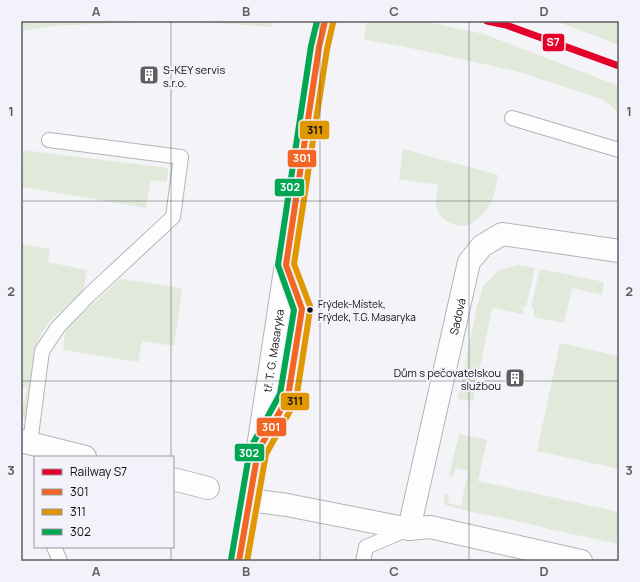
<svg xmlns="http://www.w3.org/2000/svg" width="640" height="582" font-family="Manrope,sans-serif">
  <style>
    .green { fill: #e0e9da }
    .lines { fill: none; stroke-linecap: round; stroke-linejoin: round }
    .service-casing { stroke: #b4b4b7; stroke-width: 16 }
    .minor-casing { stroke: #b4b4b7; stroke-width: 24 }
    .tertiary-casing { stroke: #b4b4b7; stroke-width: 24 }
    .service { stroke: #fdfdfe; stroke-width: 14 }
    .minor { stroke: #fdfdfe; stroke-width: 22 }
    .tertiary { stroke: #fdfdfe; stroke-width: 22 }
    .bus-1-casing { stroke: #f3f2fa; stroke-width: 9 }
    .bus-2-casing { stroke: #f3f2fa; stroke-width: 9 }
    .bus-3-casing { stroke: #f3f2fa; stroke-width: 9 }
    .bus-1 { stroke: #f26522; stroke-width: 6 }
    .bus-2 { stroke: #e09702; stroke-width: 6 }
    .bus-3 { stroke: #00a651; stroke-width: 6 }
    .rail-1-casing { stroke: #f3f2fa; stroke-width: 10 }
    .rail-1 { stroke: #e4002b; stroke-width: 7 }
    .grid { fill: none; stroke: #5f5f62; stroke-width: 1; stroke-opacity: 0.55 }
    .bus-dot { fill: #0f0f12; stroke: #f3f2fa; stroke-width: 1.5 }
    .labels { text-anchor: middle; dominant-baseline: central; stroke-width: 4; stroke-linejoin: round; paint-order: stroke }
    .bus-label { font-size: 10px; fill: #0f0f12; stroke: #f3f2fa; text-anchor: start }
    .poi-label { font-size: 11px; fill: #0f0f12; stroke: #f3f2fa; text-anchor: start }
    .street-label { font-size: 11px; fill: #0f0f12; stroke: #f3f2fa }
    .line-badge { stroke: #f3f2fa; stroke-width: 1.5 }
    .badge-label { font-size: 11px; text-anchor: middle; font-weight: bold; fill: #fff }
    .pale-badge-label { font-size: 11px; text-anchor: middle; font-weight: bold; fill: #111 }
    .neatline { fill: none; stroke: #5f5f62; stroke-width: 1.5 }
    .grid-label { font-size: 13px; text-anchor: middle; font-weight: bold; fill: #5f5f62 }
  </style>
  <rect width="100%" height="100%" fill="#f4f4f8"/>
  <!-- green -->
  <g class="green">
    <polygon points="21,21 153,21 53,26 21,31"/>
    <polygon points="190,21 273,21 272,27"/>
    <polygon points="367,21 421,21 484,34 619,86 619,113 604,100 519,72 430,52 364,39"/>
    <polygon points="556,21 619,21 619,45"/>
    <path d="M403,149L498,175C496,184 495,194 491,202C487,212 472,227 461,226C456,226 451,223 447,221C442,218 438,214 437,209C435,201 437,192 438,185L399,179Z"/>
    <polygon points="23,150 168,168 167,182 151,180 146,208 22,187"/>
    <polygon points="21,244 50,249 48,262 87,270 83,291 51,320 42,332 37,344 26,420 21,416 27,388 21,387"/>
    <polygon points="518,265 535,268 526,307 523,307 523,314 492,308 473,401 458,399 477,306 483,286 499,270"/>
    <polygon points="540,269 604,282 602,295 572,288 564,323 534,317 534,309 531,308"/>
    <polygon points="120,279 182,288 174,346 142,341 138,362 63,350 65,333 74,322"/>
    <polygon points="560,343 619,356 619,469 537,451"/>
    <polygon points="459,434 487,440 478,481 619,512 619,544 553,530 513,520 472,512 443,504 445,493 449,495 448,503 461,506 468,471 455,468 453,477 449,476"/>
  </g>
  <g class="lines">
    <defs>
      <g id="service">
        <polyline points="512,118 619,150"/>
        <polyline points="264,440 288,397 302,309 288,269"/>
        <polyline points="30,443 42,351 58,327 89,295 173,217 181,157 49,140"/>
        <polyline points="54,547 60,561"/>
        <polyline points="363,561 366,547 408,529"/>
      </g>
      <g id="minor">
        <polyline points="21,441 85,457"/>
        <polyline points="173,479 208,488"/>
        <polyline points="250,500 287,505 409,529 430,527 581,561"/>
        <path id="s1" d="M409,529L469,262L482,246L502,234L619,251"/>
      </g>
      <g id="tertiary">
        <path id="s2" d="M239,561L250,500L319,47L325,21"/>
      </g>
    </defs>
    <!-- service casing -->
    <use href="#service" class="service-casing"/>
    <!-- minor casing -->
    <use href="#minor" class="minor-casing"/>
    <!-- tertiary casing -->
    <use href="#tertiary" class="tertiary-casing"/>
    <!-- service -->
    <use href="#service" class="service"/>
    <!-- minor -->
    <use href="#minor" class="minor"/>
    <!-- tertiary -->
    <use href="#tertiary" class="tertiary"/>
    <defs>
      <polyline id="bus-1" points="239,561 258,451 288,397 302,309 286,265 319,47 325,21"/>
      <polyline id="bus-2" points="247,561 266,454 296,400 310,310 310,306 294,264 327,49 333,23"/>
      <polyline id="bus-3" points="231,560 250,449 280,394 294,310 278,265 311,46 317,21"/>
    </defs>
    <!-- bus-1 casing -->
    <use href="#bus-1" class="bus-1-casing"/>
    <!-- bus-2 casing -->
    <use href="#bus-2" class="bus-2-casing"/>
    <!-- bus-3 casing -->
    <use href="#bus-3" class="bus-3-casing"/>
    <!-- bus-1 -->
    <use href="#bus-1" class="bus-1"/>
    <!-- bus-2 -->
    <use href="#bus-2" class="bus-2"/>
    <!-- bus-3 -->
    <use href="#bus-3" class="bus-3"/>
    <defs>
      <polyline id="rail-1" points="487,21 506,25 619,66"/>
    </defs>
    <!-- rail-1 casing -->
    <use href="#rail-1" class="rail-1-casing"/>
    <!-- rail-1 -->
    <use href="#rail-1" class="rail-1"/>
  </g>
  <!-- grid -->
  <path class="grid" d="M171,21V457M320,21V561M469,21V561M21,201H619M21,381H619M171,547V561"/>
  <!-- icons -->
  <defs>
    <symbol id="building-square" viewBox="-11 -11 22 22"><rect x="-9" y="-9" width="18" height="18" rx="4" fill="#5f5f62" stroke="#f3f2fa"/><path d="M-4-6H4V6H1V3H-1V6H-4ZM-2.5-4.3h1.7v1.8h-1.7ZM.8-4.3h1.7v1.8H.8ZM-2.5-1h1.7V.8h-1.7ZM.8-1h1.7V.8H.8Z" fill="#fff"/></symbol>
  </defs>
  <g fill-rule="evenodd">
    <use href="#building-square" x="138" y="64" width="22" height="22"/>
    <use href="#building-square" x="504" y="367" width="22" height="22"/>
  </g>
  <!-- markers -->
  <circle class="bus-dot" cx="310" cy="310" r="3.5"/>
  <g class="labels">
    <!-- bus labels -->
    <g class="bus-label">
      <text x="318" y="304">Frýdek-Místek,<tspan x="318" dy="13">Frýdek, T.G. Masaryka</tspan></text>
    </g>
    <!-- poi labels -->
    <g class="poi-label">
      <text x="163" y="69">S-KEY servis<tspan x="163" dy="13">s.r.o.</tspan></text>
      <text x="501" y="372" text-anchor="end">Dům s pečovatelskou<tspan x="501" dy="13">službou</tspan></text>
    </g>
    <!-- street labels -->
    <g class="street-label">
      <text stroke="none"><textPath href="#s1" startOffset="218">Sadová</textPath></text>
      <text stroke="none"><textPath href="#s2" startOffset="213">tř. T. G. Masaryka</textPath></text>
    </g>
  </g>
  <g class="line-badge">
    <rect x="542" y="33" width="23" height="19" rx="4" fill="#e4002b"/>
    <rect x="299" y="120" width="31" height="20" rx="4" fill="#e09702"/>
    <rect x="287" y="149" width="30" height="19" rx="4" fill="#f26522"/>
    <rect x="274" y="178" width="31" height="19" rx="4" fill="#00a651"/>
    <rect x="280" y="392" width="30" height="19" rx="4" fill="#e09702"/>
    <rect x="256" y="417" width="31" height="20" rx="4" fill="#f26522"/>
    <rect x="234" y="443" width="31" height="19" rx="4" fill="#00a651"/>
  </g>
  <g class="badge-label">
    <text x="553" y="46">S7</text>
    <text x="302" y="162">301</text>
    <text x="290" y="191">302</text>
    <text x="271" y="431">301</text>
    <text x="249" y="457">302</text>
  </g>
  <g class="pale-badge-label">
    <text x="315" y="134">311</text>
    <text x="295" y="405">311</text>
  </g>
  <!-- border -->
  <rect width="640" height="582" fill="none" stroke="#f3f2fa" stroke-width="44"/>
  <!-- legend -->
  <rect x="34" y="456" width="140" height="92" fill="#f3f2fa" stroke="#98979d"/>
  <rect x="42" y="469" width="20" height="6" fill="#e4002b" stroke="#98979d"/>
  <text x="70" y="476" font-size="12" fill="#0f0f12">Railway S7</text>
  <rect x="42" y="489" width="20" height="6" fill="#f26522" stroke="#98979d"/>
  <text x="70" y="496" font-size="12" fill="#0f0f12">301</text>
  <rect x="42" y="509" width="20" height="6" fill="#e09702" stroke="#98979d"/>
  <text x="70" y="516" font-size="12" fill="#0f0f12">311</text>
  <rect x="42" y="529" width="20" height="6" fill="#00a651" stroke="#98979d"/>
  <text x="70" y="536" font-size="12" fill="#0f0f12">302</text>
  <rect x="22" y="22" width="596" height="538" class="neatline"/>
  <g class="grid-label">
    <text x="96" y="16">A</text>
    <text x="246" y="16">B</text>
    <text x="394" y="16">C</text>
    <text x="544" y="16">D</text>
    <text x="11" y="116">1</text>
    <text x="629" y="116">1</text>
    <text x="11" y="296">2</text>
    <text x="629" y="296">2</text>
    <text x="11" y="475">3</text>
    <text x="629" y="475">3</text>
    <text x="96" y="576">A</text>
    <text x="246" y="576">B</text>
    <text x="394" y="576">C</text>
    <text x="544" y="576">D</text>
  </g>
</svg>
